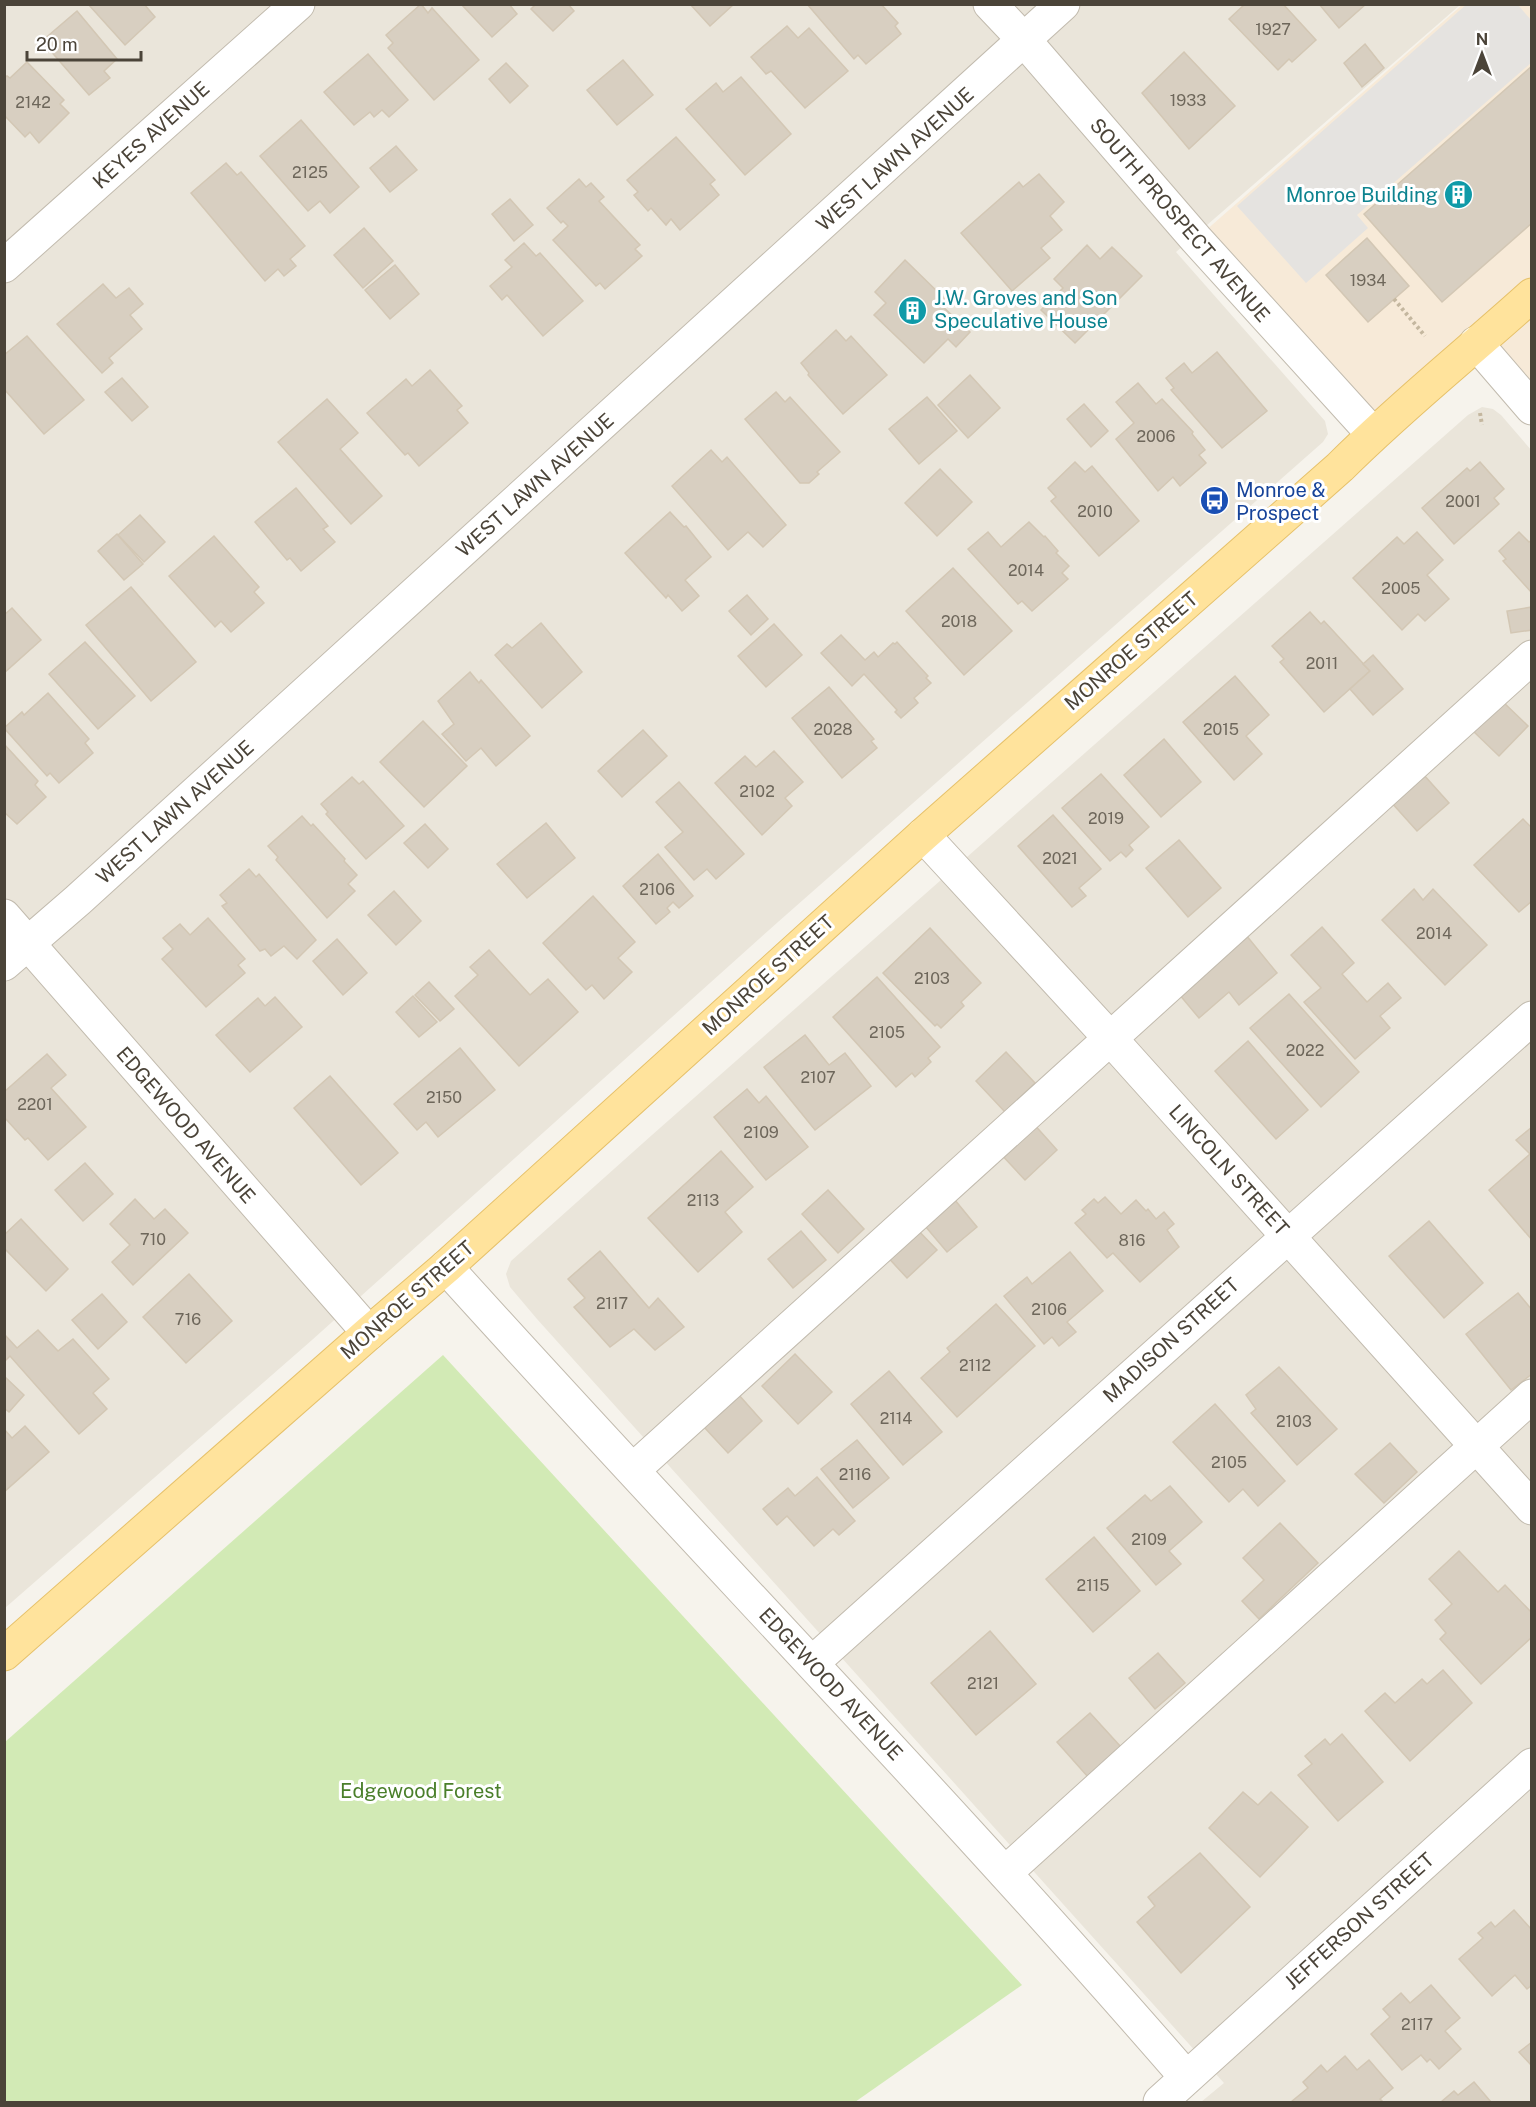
<svg xmlns="http://www.w3.org/2000/svg" width="1536" height="2107" font-family="'Public Sans',sans-serif">
  <style>
    .residential { fill: #eae5da }
    .commercial { fill: #f7ead8 }
    .green { fill: #d2eab5 }
    .parking { fill: #e5e3e0 }
    .building { fill: #d8cfc1; stroke: #d3c7b4; stroke-width: 1.5 }
    .lines { fill: none; stroke-linecap: round; stroke-linejoin: round }
    .minor-casing { stroke: #c2bbae; stroke-width: 35 }
    .major-casing { stroke: #e6c16a; stroke-width: 35 }
    .path { stroke: #c4b79f; stroke-width: 4; stroke-dasharray: 3 3; stroke-linecap: butt }
    .minor { stroke: #fff; stroke-width: 33 }
    .major { stroke: #ffe39c; stroke-width: 33 }
    .labels { text-anchor: middle; dominant-baseline: central; stroke-width: 6; stroke-linejoin: round; paint-order: stroke }
    .number-label { font-size: 16px; fill: #6e675b }
    .street-label { font-size: 20px; fill: #4b4439; stroke: #fff }
    .culture-label { font-size: 20px; fill: #0d838f; stroke: #fff; text-anchor: end }
    .transit-label { font-size: 20px; fill: #164399; stroke: #fff; text-anchor: start }
    .park-label { font-size: 20px; fill: #4a7f2a; stroke: #fff }
  </style>
  <rect width="100%" height="100%" fill="#f6f3ec"/>
  <!-- residential -->
  <g class="residential">
    <polygon points="5,5 1460,5 1176,252 1325,421 1328,434 1323,442 778,922 312,1340 5,1608"/>
    <polygon points="1482,407 1493,409 1501,415 1532,451 1531,2102 1201,2102 1224,2083 537,1319 510,1287 506,1274 511,1261 652,1135 1468,415"/>
  </g>
  <!-- commercial -->
  <polygon class="commercial" points="1462,5 1531,5 1531,408 1476,343 1373,434 1196,239"/>
  <!-- green -->
  <polygon class="green" points="443,1355 1022,1985 855,2102 5,2102 5,1742"/>
  <!-- parking -->
  <polygon class="parking" points="1467,4 1518,5 1531,20 1531,63 1357,215 1368,228 1306,283 1237,206"/>
  <!-- building -->
  <g class="building">
    <polygon points="88,4 144,4 155,17 125,45"/>
    <polygon points="421,4 428,13 432,8 479,60 434,100 388,48 393,43 386,35"/>
    <polygon points="461,4 509,4 517,14 492,37"/>
    <polygon points="536,4 568,4 574,11 553,31 531,9"/>
    <polygon points="690,4 734,4 710,26"/>
    <polygon points="807,4 881,4 898,23 895,26 901,34 866,64 858,55 854,59"/>
    <polygon points="1245,4 1283,4 1316,40 1292,62 1289,59 1278,70 1229,19"/>
    <polygon points="1319,4 1366,4 1339,28"/>
    <polygon points="77,11 117,59 104,71 110,78 89,95 42,41"/>
    <polygon points="787,26 798,38 809,28 848,71 805,108 771,71 766,74 751,57"/>
    <polygon points="1365,44 1384,68 1362,87 1344,63"/>
    <polygon points="1184,52 1235,106 1189,149 1142,93"/>
    <polygon points="368,54 408,100 389,117 382,110 374,117 370,112 354,125 324,92"/>
    <polygon points="623,60 653,95 617,125 587,90"/>
    <polygon points="27,62 64,100 60,104 69,113 39,143 30,132 25,137 4,115 4,78 7,76 10,78"/>
    <polygon points="506,63 528,86 510,103 489,79"/>
    <polygon points="1532,66 1532,223 1442,302 1364,214"/>
    <polygon points="741,77 791,134 745,175 686,109 716,83 723,92"/>
    <polygon points="301,120 359,187 330,213 320,201 308,211 260,156"/>
    <polygon points="676,137 715,180 710,184 719,195 680,230 671,219 666,225 651,208 648,211 634,195 638,192 627,180"/>
    <polygon points="396,146 417,170 390,192 370,168"/>
    <polygon points="226,163 237,175 241,172 305,246 290,259 296,266 284,276 278,269 265,281 191,193"/>
    <polygon points="1039,174 1064,202 1050,216 1062,230 1041,248 1050,258 1012,291 961,233 1019,182 1023,187"/>
    <polygon points="579,179 586,187 591,183 604,197 599,201 640,245 635,249 642,256 605,289 600,283 596,286 553,240 568,226 563,221 561,223 547,208"/>
    <polygon points="510,199 533,225 514,241 492,214"/>
    <polygon points="364,228 393,261 363,288 334,255"/>
    <polygon points="1367,238 1409,286 1368,322 1326,275"/>
    <polygon points="524,243 536,256 540,253 583,301 543,336 507,295 502,300 490,286 512,267 505,260"/>
    <polygon points="1087,245 1100,259 1112,247 1142,276 1075,343 1041,310 1063,288 1054,279"/>
    <polygon points="905,260 945,299 940,304 970,332 956,347 948,339 924,363 874,315 886,303 875,292"/>
    <polygon points="395,265 419,294 390,319 365,290"/>
    <polygon points="103,284 116,298 129,288 143,304 130,315 142,329 109,358 113,363 102,373 57,324"/>
    <polygon points="836,330 846,341 851,336 887,375 843,414 808,375 809,373 801,363"/>
    <polygon points="27,336 84,400 44,434 4,389 4,355"/>
    <polygon points="1217,352 1267,411 1222,448 1171,390 1174,388 1166,378 1184,363 1192,373"/>
    <polygon points="430,370 462,406 457,410 468,423 419,466 408,453 405,455 367,413 406,379 412,386"/>
    <polygon points="970,375 1000,408 968,438 938,405"/>
    <polygon points="122,378 148,407 132,421 105,392"/>
    <polygon points="1138,383 1156,404 1162,399 1193,432 1192,434 1205,450 1199,455 1206,463 1180,486 1173,477 1158,491 1116,439 1134,423 1116,402"/>
    <polygon points="776,392 785,402 790,397 840,452 817,472 819,474 809,483 800,483 745,419"/>
    <polygon points="927,397 957,431 919,464 889,429"/>
    <polygon points="327,399 358,433 340,449 382,496 351,524 278,442"/>
    <polygon points="1084,404 1108,431 1091,447 1067,419"/>
    <polygon points="711,450 722,462 727,457 786,525 763,547 748,532 728,550 672,486"/>
    <polygon points="1075,462 1085,472 1092,466 1139,521 1099,556 1051,501 1056,497 1048,488"/>
    <polygon points="1480,462 1504,489 1494,498 1499,504 1454,544 1422,508 1467,468 1470,471"/>
    <polygon points="940,469 972,502 937,536 905,503"/>
    <polygon points="296,488 328,526 323,529 335,542 301,571 290,558 287,560 255,522"/>
    <polygon points="670,512 684,527 686,526 711,557 685,580 699,596 682,611 668,595 666,598 625,553"/>
    <polygon points="140,515 165,542 144,562 118,535"/>
    <polygon points="1029,522 1044,537 1045,536 1058,551 1056,553 1069,566 1062,573 1068,579 1032,611 1022,601 1018,604 968,549 988,532 1001,547"/>
    <polygon points="1417,532 1443,560 1427,575 1449,599 1425,621 1418,614 1402,630 1353,578 1397,537 1404,544"/>
    <polygon points="1519,532 1529,542 1532,540 1532,593 1503,561 1506,559 1499,551"/>
    <polygon points="117,534 143,564 124,580 98,551"/>
    <polygon points="214,536 259,587 254,592 264,603 231,632 221,621 215,627 169,576"/>
    <polygon points="953,568 1012,631 964,675 906,611"/>
    <polygon points="131,587 196,662 151,701 86,625"/>
    <polygon points="747,595 768,619 751,635 729,611"/>
    <polygon points="1532,607 1532,630 1511,633 1507,611"/>
    <polygon points="12,608 41,640 4,673 4,615"/>
    <polygon points="1310,612 1321,624 1324,621 1370,671 1324,712 1280,662 1284,659 1272,646"/>
    <polygon points="541,623 582,672 542,708 495,655 507,644 512,648"/>
    <polygon points="774,624 802,655 766,687 738,656"/>
    <polygon points="841,635 865,660 874,652 878,657 893,643 895,644 897,642 928,676 926,678 931,683 914,698 918,703 901,718 895,712 897,710 864,674 852,686 821,653"/>
    <polygon points="85,642 135,696 98,729 49,674"/>
    <polygon points="1373,655 1403,689 1373,715 1350,689 1370,671 1363,664"/>
    <polygon points="470,672 479,683 481,680 530,736 496,766 481,748 466,761 442,734 454,724 438,701"/>
    <polygon points="1235,676 1269,715 1246,736 1262,754 1234,780 1183,722"/>
    <polygon points="829,687 874,739 871,741 877,748 842,778 792,718"/>
    <polygon points="48,693 89,739 85,743 93,753 59,783 50,773 47,776 4,728 22,712 24,715"/>
    <polygon points="1501,700 1528,726 1499,756 1472,730"/>
    <polygon points="423,721 467,766 424,807 380,762"/>
    <polygon points="643,730 667,756 622,797 598,771"/>
    <polygon points="1164,739 1201,782 1161,817 1124,775"/>
    <polygon points="4,744 38,781 35,785 46,797 17,824 4,812"/>
    <polygon points="774,751 803,782 785,798 792,806 762,835 715,783 745,756 756,767"/>
    <polygon points="1101,774 1149,827 1129,845 1133,850 1126,857 1121,852 1110,861 1062,808"/>
    <polygon points="1423,774 1449,803 1417,831 1391,802"/>
    <polygon points="352,777 359,784 363,781 404,826 366,859 326,814 328,812 321,804"/>
    <polygon points="679,782 744,854 716,879 707,869 694,880 665,847 683,832 656,802"/>
    <polygon points="1053,815 1101,869 1079,888 1086,896 1072,907 1018,846"/>
    <polygon points="302,816 311,826 313,824 345,859 344,861 357,875 348,884 355,891 327,918 276,860 278,857 268,846"/>
    <polygon points="1523,819 1532,828 1532,901 1519,912 1474,865"/>
    <polygon points="546,823 575,858 527,898 497,864"/>
    <polygon points="425,824 448,849 428,868 404,843"/>
    <polygon points="1179,840 1221,888 1188,917 1146,868"/>
    <polygon points="658,854 693,896 679,908 673,902 667,908 670,912 656,924 623,886"/>
    <polygon points="249,869 256,877 259,874 316,940 297,959 284,946 271,956 265,949 260,951 222,906 227,903 220,895"/>
    <polygon points="1414,889 1423,900 1433,889 1487,945 1445,985 1382,920"/>
    <polygon points="394,891 421,921 396,945 368,915"/>
    <polygon points="593,896 635,942 618,958 632,972 604,999 592,985 586,990 543,943"/>
    <polygon points="208,918 245,959 238,965 245,973 206,1007 162,959 173,949 163,938 180,924 190,935"/>
    <polygon points="1322,927 1354,963 1342,974 1367,1002 1388,983 1401,998 1380,1016 1390,1028 1355,1059 1304,1002 1321,988 1291,955"/>
    <polygon points="930,928 981,983 961,1002 964,1006 941,1028 937,1024 935,1026 883,973"/>
    <polygon points="1246,935 1277,973 1239,1005 1229,992 1199,1018 1173,987"/>
    <polygon points="337,939 367,973 343,995 313,961"/>
    <polygon points="489,950 530,995 548,979 578,1012 519,1066 455,996 478,975 470,967"/>
    <polygon points="877,977 940,1047 928,1058 931,1062 915,1077 912,1073 896,1087 833,1017"/>
    <polygon points="429,982 454,1009 440,1021 415,995"/>
    <polygon points="1289,994 1359,1072 1321,1107 1250,1028"/>
    <polygon points="413,996 437,1022 419,1037 396,1012"/>
    <polygon points="275,997 302,1027 250,1072 216,1035 258,998 265,1006"/>
    <polygon points="805,1035 829,1065 845,1053 871,1086 815,1130 764,1067"/>
    <polygon points="1248,1041 1308,1110 1276,1139 1215,1071"/>
    <polygon points="460,1048 495,1090 438,1137 426,1122 417,1130 394,1104"/>
    <polygon points="1006,1052 1035,1083 1005,1112 976,1081"/>
    <polygon points="47,1054 66,1075 51,1088 86,1127 48,1160 28,1138 25,1140 4,1117 4,1092"/>
    <polygon points="330,1076 398,1153 361,1185 294,1108"/>
    <polygon points="747,1089 759,1103 766,1096 808,1147 766,1180 714,1117"/>
    <polygon points="1032,1122 1057,1150 1025,1180 999,1152"/>
    <polygon points="1532,1127 1532,1240 1489,1190 1530,1154 1516,1140"/>
    <polygon points="721,1151 753,1187 725,1212 742,1232 698,1272 648,1218"/>
    <polygon points="85,1163 113,1194 83,1221 55,1190"/>
    <polygon points="828,1190 864,1229 838,1253 802,1214"/>
    <polygon points="950,1194 977,1227 947,1252 920,1220"/>
    <polygon points="1105,1197 1121,1214 1136,1200 1146,1211 1148,1209 1156,1219 1164,1212 1174,1224 1167,1230 1179,1247 1140,1282 1113,1253 1107,1258 1075,1223 1086,1214 1082,1210 1094,1199 1098,1203"/>
    <polygon points="135,1199 154,1219 165,1209 188,1233 133,1285 112,1262 130,1245 110,1224"/>
    <polygon points="21,1219 68,1269 46,1291 4,1248 4,1235"/>
    <polygon points="1429,1221 1483,1283 1444,1318 1389,1256"/>
    <polygon points="913,1225 937,1250 907,1278 883,1252"/>
    <polygon points="801,1231 826,1260 793,1288 768,1259"/>
    <polygon points="600,1251 649,1308 658,1298 684,1327 655,1350 634,1329 610,1347 574,1307 585,1298 568,1279"/>
    <polygon points="1070,1252 1103,1291 1067,1322 1076,1332 1059,1346 1052,1337 1044,1344 1004,1296 1027,1277 1032,1284"/>
    <polygon points="189,1274 232,1321 186,1363 143,1317"/>
    <polygon points="1518,1293 1532,1310 1532,1374 1511,1390 1466,1334"/>
    <polygon points="102,1294 127,1322 98,1349 72,1320"/>
    <polygon points="996,1304 1035,1346 957,1417 921,1378 950,1352 947,1348"/>
    <polygon points="38,1330 58,1351 73,1339 109,1379 93,1393 107,1409 79,1434 10,1356 4,1362 4,1334 17,1348"/>
    <polygon points="795,1354 832,1392 798,1424 762,1386"/>
    <polygon points="1279,1367 1337,1429 1297,1465 1251,1413 1256,1409 1246,1395"/>
    <polygon points="889,1371 942,1432 903,1465 851,1404"/>
    <polygon points="4,1376 24,1395 9,1412 4,1408"/>
    <polygon points="738,1394 762,1421 728,1453 704,1427"/>
    <polygon points="1215,1404 1285,1481 1258,1506 1243,1489 1229,1502 1173,1442"/>
    <polygon points="25,1426 49,1452 4,1492 4,1429 12,1438"/>
    <polygon points="857,1440 889,1478 853,1508 821,1469"/>
    <polygon points="1390,1443 1417,1472 1384,1503 1355,1474"/>
    <polygon points="817,1477 855,1521 839,1535 833,1529 814,1546 787,1516 777,1525 763,1509 788,1488 795,1496"/>
    <polygon points="1170,1486 1202,1522 1169,1551 1181,1564 1156,1585 1107,1528 1145,1495 1151,1501"/>
    <polygon points="1280,1523 1318,1563 1259,1619 1242,1601 1264,1580 1243,1558"/>
    <polygon points="1094,1537 1140,1591 1093,1632 1046,1579"/>
    <polygon points="1459,1551 1498,1592 1505,1585 1532,1613 1532,1637 1481,1684 1440,1639 1446,1633 1435,1620 1452,1604 1429,1579"/>
    <polygon points="990,1631 1036,1684 976,1735 931,1683"/>
    <polygon points="1158,1653 1185,1683 1155,1709 1129,1678"/>
    <polygon points="1443,1670 1472,1703 1410,1761 1365,1711 1385,1693 1395,1703 1422,1679 1427,1684"/>
    <polygon points="1090,1713 1121,1747 1088,1777 1057,1742"/>
    <polygon points="1342,1734 1383,1782 1338,1821 1298,1775 1312,1764 1305,1756 1325,1739 1330,1745"/>
    <polygon points="1243,1792 1258,1805 1271,1792 1308,1827 1260,1877 1209,1828"/>
    <polygon points="1200,1853 1250,1907 1181,1973 1137,1922 1155,1906 1148,1897"/>
    <polygon points="1514,1910 1532,1930 1532,1985 1527,1989 1515,1975 1492,1996 1459,1959 1483,1938 1478,1933 1491,1922 1495,1927"/>
    <polygon points="1431,1985 1460,2018 1445,2031 1461,2049 1439,2069 1430,2059 1427,2062 1421,2055 1402,2070 1371,2034 1390,2017 1383,2009 1401,1993 1410,2003"/>
    <polygon points="1532,2042 1532,2066 1519,2052"/>
    <polygon points="1345,2056 1357,2070 1369,2060 1393,2088 1380,2099 1383,2102 1291,2102 1308,2088 1303,2082 1321,2065 1327,2072"/>
    <polygon points="1474,2082 1491,2102 1441,2102 1454,2091 1458,2095"/>
  </g>
  <g class="lines">
    <defs>
      <g id="minor">
        <polyline points="990,4 1024,40 1196,239 1373,434"/>
        <polyline points="4,266 298,4"/>
        <polyline points="1476,343 1532,408"/>
        <polyline points="923,835 1109,1037 1532,1508"/>
        <polyline points="4,916 369,1333"/>
        <polyline points="4,964 78,900 1063,4"/>
        <path d="M446,1267C691,1539 947,1801 1186,2077"/>
        <polyline points="633,1470 1532,657"/>
        <polyline points="812,1663 1532,1018"/>
        <polyline points="1005,1873 1532,1396"/>
        <polyline points="1160,2102 1532,1765"/>
      </g>
      <path id="major" d="M4,1654L369,1333L446,1267L923,835L1340,467C1401,406 1468,353 1532,295"/>
    </defs>
    <!-- minor casing -->
    <use href="#minor" class="minor-casing"/>
    <!-- major casing -->
    <use href="#major" class="major-casing"/>
    <!-- path -->
    <g class="path">
      <polyline points="1394,299 1425,336"/>
      <polyline points="1480,413 1482,425"/>
    </g>
    <!-- minor -->
    <use href="#minor" class="minor"/>
    <!-- major -->
    <use href="#major" class="major"/>
  </g>
  <!-- icons -->
  <defs>
    <symbol id="building-disc" viewBox="-11 -11 22 22"><circle r="9.5" fill="#0f9aa8" stroke="#fff"/><path d="M-4-6H4V6H1V3H-1V6H-4ZM-2.5-4.3h1.7v1.8h-1.7ZM.8-4.3h1.7v1.8H.8ZM-2.5-1h1.7V.8h-1.7ZM.8-1h1.7V.8H.8Z" fill="#fff"/></symbol>
    <symbol id="bus-disc" viewBox="-11 -11 22 22"><circle r="9.5" fill="#1a4fb4" stroke="#fff"/><path d="M-5-6H5V4H4V6H2V4H-2V6H-4V4H-5ZM-3.5-4V0h7V-4ZM-3.5 1.2v1.5H-2V1.2ZM2 1.2v1.5H3.5V1.2Z" fill="#fff"/></symbol>
  </defs>
  <g fill-rule="evenodd">
    <use href="#building-disc" x="1442" y="178" width="33" height="33"/>
    <use href="#building-disc" x="896" y="294" width="33" height="33"/>
    <use href="#bus-disc" x="1198" y="484" width="33" height="33"/>
  </g>
  <g class="labels">
    <!-- number labels -->
    <g class="number-label">
      <text x="1273" y="29">1927</text>
      <text x="1188" y="100">1933</text>
      <text x="33" y="102">2142</text>
      <text x="310" y="172">2125</text>
      <text x="1368" y="280">1934</text>
      <text x="1156" y="436">2006</text>
      <text x="1463" y="501">2001</text>
      <text x="1095" y="511">2010</text>
      <text x="1026" y="570">2014</text>
      <text x="1401" y="588">2005</text>
      <text x="959" y="621">2018</text>
      <text x="1322" y="663">2011</text>
      <text x="833" y="729">2028</text>
      <text x="1221" y="729">2015</text>
      <text x="757" y="791">2102</text>
      <text x="1106" y="818">2019</text>
      <text x="1060" y="858">2021</text>
      <text x="657" y="889">2106</text>
      <text x="1434" y="933">2014</text>
      <text x="932" y="978">2103</text>
      <text x="887" y="1032">2105</text>
      <text x="1305" y="1050">2022</text>
      <text x="818" y="1077">2107</text>
      <text x="444" y="1097">2150</text>
      <text x="35" y="1104">2201</text>
      <text x="761" y="1132">2109</text>
      <text x="703" y="1200">2113</text>
      <text x="153" y="1239">710</text>
      <text x="1132" y="1240">816</text>
      <text x="612" y="1303">2117</text>
      <text x="1049" y="1309">2106</text>
      <text x="188" y="1319">716</text>
      <text x="975" y="1365">2112</text>
      <text x="896" y="1418">2114</text>
      <text x="1294" y="1421">2103</text>
      <text x="1229" y="1462">2105</text>
      <text x="855" y="1474">2116</text>
      <text x="1149" y="1539">2109</text>
      <text x="1093" y="1585">2115</text>
      <text x="983" y="1683">2121</text>
      <text x="1417" y="2024">2117</text>
    </g>
    <!-- street labels -->
    <g class="street-label">
      <text transform="translate(151 135) rotate(-42)">KEYES AVENUE</text>
      <text transform="translate(895 159) rotate(-42)">WEST LAWN AVENUE</text>
      <text transform="translate(1180 220) rotate(49)">SOUTH PROSPECT AVENUE</text>
      <text transform="translate(535 485) rotate(-42)">WEST LAWN AVENUE</text>
      <text transform="translate(1131 651) rotate(-41)">MONROE STREET</text>
      <text transform="translate(175 812) rotate(-42)">WEST LAWN AVENUE</text>
      <text transform="translate(768 975) rotate(-42)">MONROE STREET</text>
      <text transform="translate(186 1125) rotate(49)">EDGEWOOD AVENUE</text>
      <text transform="translate(1229 1170) rotate(48)">LINCOLN STREET</text>
      <text transform="translate(407 1300) rotate(-41)">MONROE STREET</text>
      <text transform="translate(1171 1340) rotate(-42)">MADISON STREET</text>
      <text transform="translate(831 1684) rotate(47)">EDGEWOOD AVENUE</text>
      <text transform="translate(1359 1921) rotate(-42)">JEFFERSON STREET</text>
    </g>
    <!-- culture labels -->
    <g class="culture-label">
      <text x="1438" y="195">Monroe Building</text>
      <text x="934" y="298" text-anchor="start">J.W. Groves and Son<tspan x="934" dy="23">Speculative House</tspan></text>
    </g>
    <!-- transit labels -->
    <g class="transit-label">
      <text x="1236" y="490">Monroe &amp;<tspan x="1236" dy="23">Prospect</tspan></text>
    </g>
    <!-- park labels -->
    <g class="park-label">
      <text x="421" y="1791">Edgewood Forest</text>
    </g>
  </g>
  <!-- border -->
  <rect width="1536" height="2107" fill="none" stroke="#4b4439" stroke-width="12"/>
  <!-- north arrow -->
  <g transform="translate(1482 54)" stroke="#ffffff" stroke-width="4.5" paint-order="stroke">
  <path d="M0-4.5L10 22L0 15L-10 22Z" fill="#4b4439"/>
  <text y="-9" font-size="16" font-weight="bold" text-anchor="middle" fill="#4b4439">N</text>
  </g>
  <!-- scale -->
  <path d="M27 51v9h114v-9" fill="none" stroke="#4b4439" stroke-width="3"/>
  <text x="36" y="51" font-size="18" fill="#4b4439" stroke="#ffffff" stroke-width="4.5" paint-order="stroke">20 m</text>
</svg>
